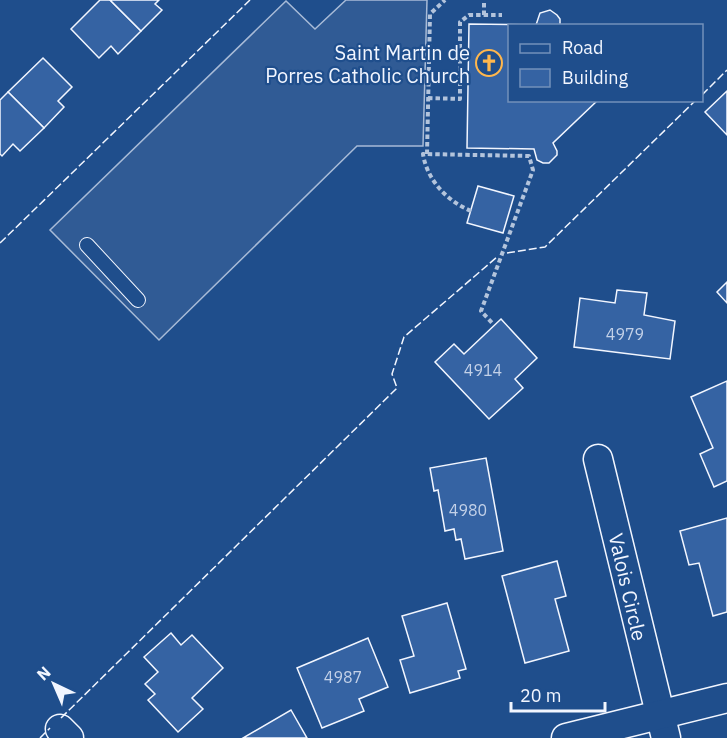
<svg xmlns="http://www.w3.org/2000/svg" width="727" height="738" font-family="'IBM Plex Sans',sans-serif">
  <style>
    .built { fill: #305b95; stroke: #a8bbd7; stroke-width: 1.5 }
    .building { fill: #3563a3; stroke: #f2f6ff; stroke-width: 1.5 }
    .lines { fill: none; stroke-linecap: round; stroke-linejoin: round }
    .service-casing { stroke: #f2f6ff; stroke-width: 16 }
    .minor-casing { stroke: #f2f6ff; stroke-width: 31 }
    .path { stroke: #b3c4dc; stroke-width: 4; stroke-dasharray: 4.5 3; stroke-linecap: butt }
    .service { stroke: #1f4e8c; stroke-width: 14 }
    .minor { stroke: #1f4e8c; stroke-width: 28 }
    .fence { stroke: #f2f6ff; stroke-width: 1.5; stroke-dasharray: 8 3; stroke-linecap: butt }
    .labels { text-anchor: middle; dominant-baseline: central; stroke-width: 4.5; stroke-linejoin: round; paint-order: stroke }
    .number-label { font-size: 16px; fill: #c3d1e8 }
    .poi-label { font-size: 20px; fill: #f2f6ff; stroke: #1f4e8c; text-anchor: end }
    .street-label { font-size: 20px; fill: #f2f6ff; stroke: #1f4e8c }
  </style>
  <rect width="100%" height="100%" fill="#1f4e8c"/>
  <!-- built -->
  <polygon class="built" points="346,0 427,0 423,146 357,146 159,340 50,230 286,1 315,29"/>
  <!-- building -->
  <g class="building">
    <polygon points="100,0 110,0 141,31 118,54 111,46 99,58 71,29"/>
    <polygon points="110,0 159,0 155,4 162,10 141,31"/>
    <polygon points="550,10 557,15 560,19 560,26 510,26 510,100 598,100 553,143 557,151 557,155 549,163 543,163 537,160 534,149 467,148 469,24 536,25 540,13"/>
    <polygon points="43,58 72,87 58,101 64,107 44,128 8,92"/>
    <polygon points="727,91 727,135 705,112"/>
    <polygon points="8,92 44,128 20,151 13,144 2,156 0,154 0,100"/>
    <polygon points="478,186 514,196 503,233 467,223"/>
    <polygon points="727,282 727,303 717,292"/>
    <polygon points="617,290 647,293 644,315 675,321 670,359 574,347 580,298 615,303"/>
    <polygon points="501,319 537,358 515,379 523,388 489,419 435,362 454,344 464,354"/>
    <polygon points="727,381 727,481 714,487 700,454 713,448 691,397"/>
    <polygon points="486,458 503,551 465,559 461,539 456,540 454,529 445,531 438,490 434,491 430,468"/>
    <polygon points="727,518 727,612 713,616 699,563 689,565 680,531"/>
    <polygon points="557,561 566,596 555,599 569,651 525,663 502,576"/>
    <polygon points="447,603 466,669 458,671 460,678 410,693 400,660 414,656 402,616"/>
    <polygon points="171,633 181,645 192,635 223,668 192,698 203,709 178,732 148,700 155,694 145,684 158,672 144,657"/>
    <polygon points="368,638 388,687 359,699 364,711 322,728 297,668"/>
    <polygon points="291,710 307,738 243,738"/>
  </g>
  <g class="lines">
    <defs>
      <polyline id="service" points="87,245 138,300"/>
      <g id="minor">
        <polyline points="598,459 666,738"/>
        <polyline points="60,729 69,738"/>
        <polyline points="566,738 727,698"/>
      </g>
    </defs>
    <!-- service casing -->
    <use href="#service" class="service-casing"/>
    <!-- minor casing -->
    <use href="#minor" class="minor-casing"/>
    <!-- path -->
    <g class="path">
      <polyline points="484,15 484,0"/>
      <polyline points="428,98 460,99 460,22 469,15 502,15"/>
      <polyline points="427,154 430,14 445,0"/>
      <path d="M471,211C447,201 427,180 423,154L529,156L533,170L481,311L494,325"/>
    </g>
    <!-- service -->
    <use href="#service" class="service"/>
    <!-- minor -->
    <use href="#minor" class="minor"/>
    <!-- fence -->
    <g class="fence">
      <polyline points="702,95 727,70"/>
      <polyline points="0,243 250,0"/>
      <polyline points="507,253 545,247 696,100"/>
      <polyline points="61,718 397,388 392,374 404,337 497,257"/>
      <polyline points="40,738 50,728"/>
    </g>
  </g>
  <!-- icons -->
  <defs>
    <symbol id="church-ring" viewBox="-11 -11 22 22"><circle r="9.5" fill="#1f4e8c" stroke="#ffb74d" stroke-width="1.5"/><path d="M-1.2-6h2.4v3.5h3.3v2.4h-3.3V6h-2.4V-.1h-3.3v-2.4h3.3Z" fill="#ffb74d"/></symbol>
  </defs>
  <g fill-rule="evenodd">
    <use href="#church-ring" x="474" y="48" width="30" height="30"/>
  </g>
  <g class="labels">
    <!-- number labels -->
    <g class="number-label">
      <text x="625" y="334">4979</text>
      <text x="483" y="370">4914</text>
      <text x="468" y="510">4980</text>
      <text x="343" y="677">4987</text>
    </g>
    <!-- poi labels -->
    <g class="poi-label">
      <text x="470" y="52">Saint Martin de<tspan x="470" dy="23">Porres Catholic Church</tspan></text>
    </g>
    <!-- street labels -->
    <g class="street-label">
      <text transform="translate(628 587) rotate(77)">Valois Circle</text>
    </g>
  </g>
  <!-- legend -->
  <rect x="508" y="24" width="195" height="78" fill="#1f4e8c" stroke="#7391ba" stroke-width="1.5"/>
  <rect x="520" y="44" width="30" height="9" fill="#1f4e8c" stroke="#7391ba" stroke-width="1.5"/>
  <text x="562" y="54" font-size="18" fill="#f2f6ff">Road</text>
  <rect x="520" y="69" width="30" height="18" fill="#3563a3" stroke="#7391ba" stroke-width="1.5"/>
  <text x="562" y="84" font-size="18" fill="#f2f6ff">Building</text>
  <!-- north arrow -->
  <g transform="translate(54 684) rotate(316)" stroke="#1f4e8c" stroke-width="4.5" paint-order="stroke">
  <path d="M0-4.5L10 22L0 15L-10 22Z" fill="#f2f6ff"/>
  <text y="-9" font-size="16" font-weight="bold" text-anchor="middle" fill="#f2f6ff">N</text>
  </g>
  <!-- scale -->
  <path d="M511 702v9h94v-9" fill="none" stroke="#f2f6ff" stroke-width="3"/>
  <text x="520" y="702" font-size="18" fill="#f2f6ff" stroke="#1f4e8c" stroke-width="4.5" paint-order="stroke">20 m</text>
</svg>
